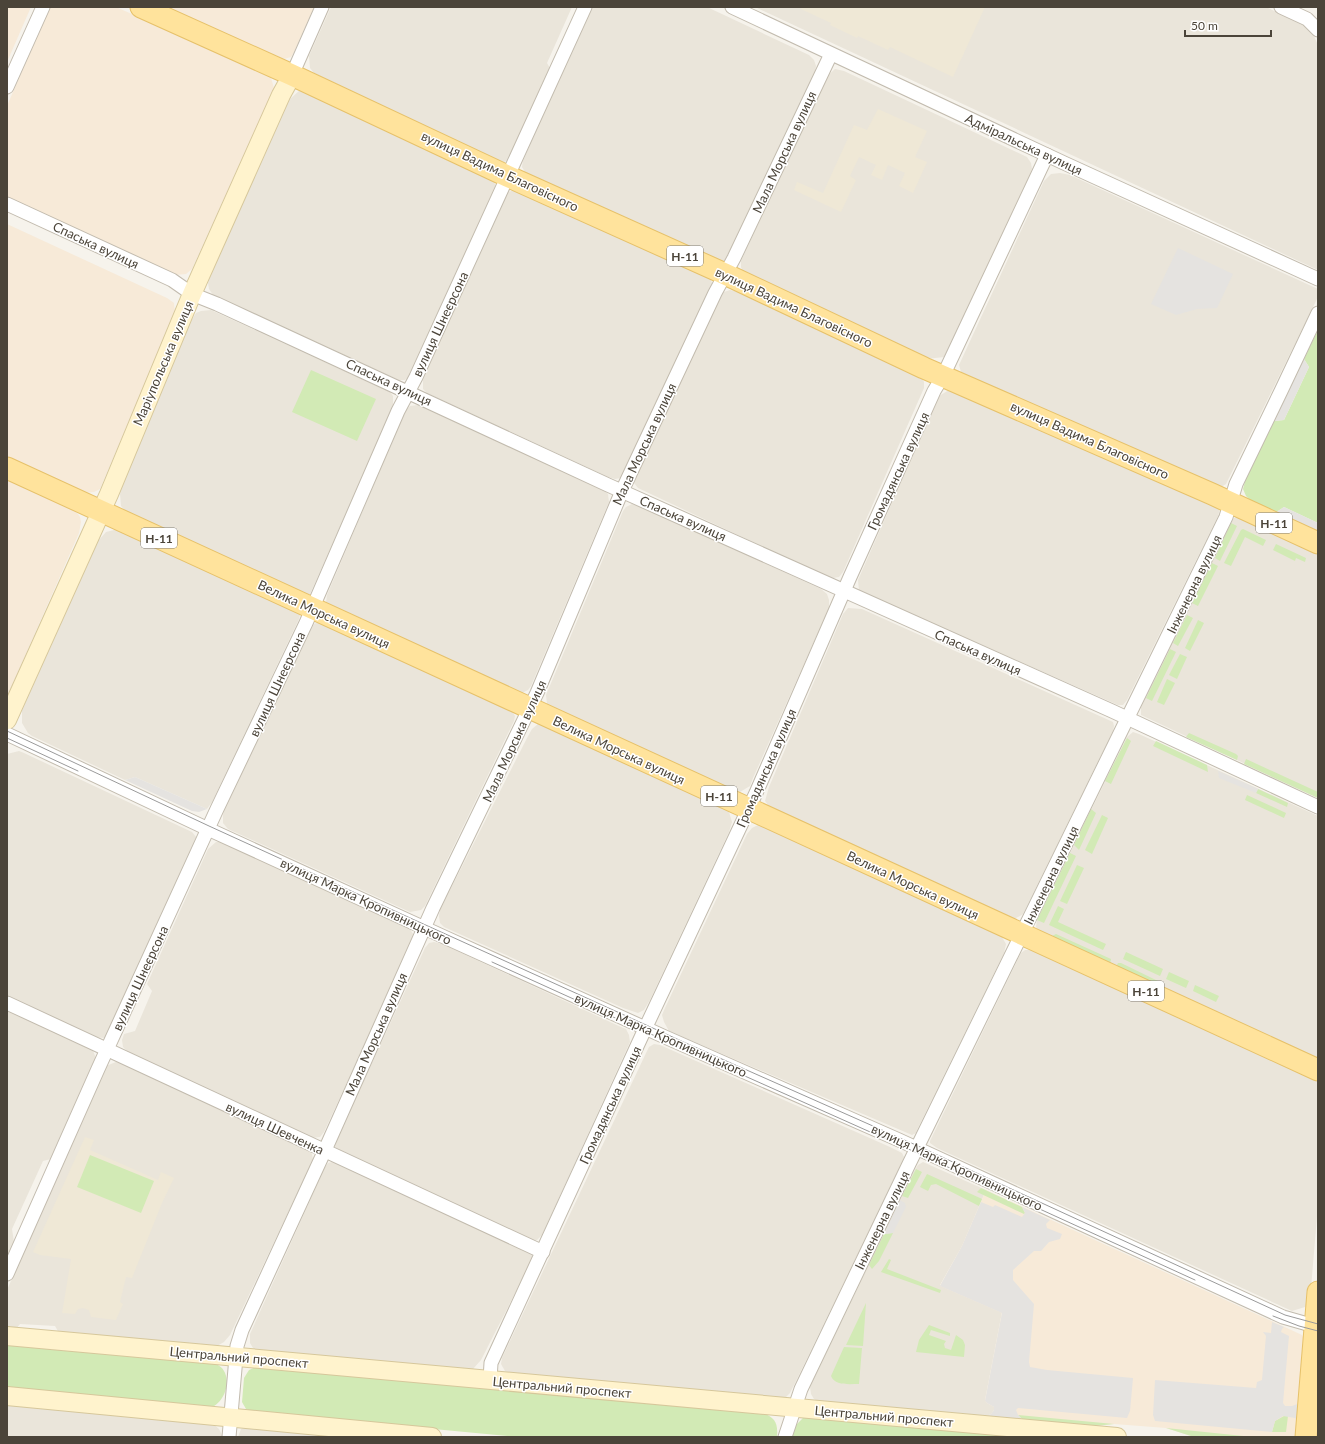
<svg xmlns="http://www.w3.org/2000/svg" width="1325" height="1444" font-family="Lato,sans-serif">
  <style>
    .residential { fill: #eae5da }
    .commercial { fill: #f7ead8 }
    .education { fill: #efe8d6 }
    .green { fill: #d2eab5 }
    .parking { fill: #e5e3e0 }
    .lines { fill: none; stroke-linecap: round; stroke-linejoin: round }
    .street-casing { stroke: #c2bbae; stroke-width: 15 }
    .secondary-casing { stroke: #d6c79b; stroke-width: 20 }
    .primary-casing { stroke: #e6c16a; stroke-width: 23 }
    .street { stroke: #fff; stroke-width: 13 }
    .secondary { stroke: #fff3cd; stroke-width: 18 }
    .primary { stroke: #ffe39c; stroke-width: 21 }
    .tram { stroke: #9a9a9a; stroke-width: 1 }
    .labels { text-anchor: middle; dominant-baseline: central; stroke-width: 3; stroke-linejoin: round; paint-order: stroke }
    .shield { fill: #fff; stroke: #817c74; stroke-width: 1 }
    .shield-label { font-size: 12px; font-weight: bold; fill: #4b4439 }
    .street-label { font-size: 13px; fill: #4b4439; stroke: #fff }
  </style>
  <rect width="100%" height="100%" fill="#f6f3ec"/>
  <!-- residential -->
  <g class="residential">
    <polygon points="331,7 572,7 547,63 551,70 509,160 504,162 499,161 314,73 310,68 309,56"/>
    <polygon points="590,7 707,7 809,55 814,60 816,66 815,73 728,259 724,261 719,262 525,172 522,167 523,161"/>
    <polygon points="755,7 1266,7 1300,23 1307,27 1313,34 1318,45 1318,270"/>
    <polygon points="835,69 844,71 1027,157 1031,163 1032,169 1029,177 945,357 925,359 743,273 741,267 741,261 825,78"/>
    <polygon points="300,90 308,91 493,179 496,187 410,376 405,380 399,380 213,295 209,289 208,283 210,275 289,100"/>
    <polygon points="1060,173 1070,175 1318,289 1318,296 1316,301 1226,484 1221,487 1201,478 967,379 961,372 959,365 1044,181 1051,174"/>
    <polygon points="515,190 706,275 711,280 713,286 621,478 615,479 608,477 427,393 423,389 423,377 502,199 505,193"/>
    <polygon points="730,290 739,292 922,378 924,382 924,388 843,572 839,577 833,578 827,577 638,488 634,483 634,478 718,296 724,292"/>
    <polygon points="211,310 390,392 393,396 393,408 310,594 306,595 128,514 121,506 120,494 121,488 191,321 196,313 201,311"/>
    <polygon points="949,390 1219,508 1220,509 1218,516 1170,613 1127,700 1123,705 1118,705 859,591 858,580 939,396"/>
    <polygon points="418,405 603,489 608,494 609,502 531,686 528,690 522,693 332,607 326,602 327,595 405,411 410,406"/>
    <polygon points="632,504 640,506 821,589 827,594 829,600 829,608 753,778 750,786 740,792 730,790 547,704 546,695 623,511 626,507"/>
    <polygon points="1238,517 1318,553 1318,798 1141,715 1141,707 1231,523 1234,518"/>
    <polygon points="114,530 120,530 294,610 300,615 299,619 212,802 207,809 135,777 125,780 32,736 28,733 22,723 22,710 98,541 106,532"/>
    <polygon points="848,608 862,609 1113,722 1114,726 1113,731 1023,914 1020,916 1014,919 771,809 765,801 769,787 843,614"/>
    <polygon points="319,622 511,710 515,716 514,721 425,906 421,910 410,912 228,829 223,823 223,816 224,807 314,624"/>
    <polygon points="538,724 543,724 721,806 729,812 732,822 729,832 650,1000 644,1010 638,1013 623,1008 444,927 440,923 439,916 440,910 527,738 532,729"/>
    <polygon points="1133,732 1139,734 1318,816 1318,1060 1038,930 1036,927 1037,920 1127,737"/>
    <polygon points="19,751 24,753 192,832 196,837 196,842 107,1035 104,1038 95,1037 7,997 7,754"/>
    <polygon points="758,825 765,827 996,933 1002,937 1006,944 1004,953 917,1130 916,1133 912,1135 669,1031 664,1022 662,1015 665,1008 747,834 752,828"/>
    <polygon points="216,842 222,842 405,927 410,929 413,934 413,941 324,1132 320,1137 311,1138 128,1052 123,1047 122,1040 124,1034 135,1031 152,991 147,984 208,849"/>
    <polygon points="434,942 442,944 621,1027 626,1029 629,1035 630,1042 542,1235 537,1240 532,1241 340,1151 335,1147 336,1141 425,948 429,943"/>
    <polygon points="1025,950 1034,950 1318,1081 1318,1205 1310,1300 1309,1304 1305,1307 1292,1311 937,1148 930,1143 930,1141 1018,959 1021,953"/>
    <polygon points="7,1010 92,1048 97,1061 51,1159 43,1161 12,1229 14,1242 7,1256"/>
    <polygon points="654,1044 660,1045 890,1147 902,1153 904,1157 903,1161 798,1377 790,1393 785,1398 513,1374 505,1371 501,1364 502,1358 647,1051 649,1047"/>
    <polygon points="116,1062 125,1064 309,1149 312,1154 313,1160 230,1335 224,1342 217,1346 59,1333 55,1326 20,1324 16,1329 7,1327 7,1290 106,1066"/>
    <polygon points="332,1162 338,1163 528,1251 532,1254 532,1260 481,1360 473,1369 464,1369 258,1351 253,1348 250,1343 250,1334 325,1167 328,1163"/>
    <polygon points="923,1162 986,1190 962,1246 940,1285 1002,1312 985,1400 987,1403 994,1407 994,1410 991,1414 984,1417 820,1402 814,1399 811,1394 810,1387 815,1376 902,1196 913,1173 918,1165"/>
    <polygon points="7,1404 213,1424 219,1429 223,1437 7,1437"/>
    <polygon points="246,1428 348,1437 238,1437 241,1429"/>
  </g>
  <!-- commercial -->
  <g class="commercial">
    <polygon points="7,7 31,7 7,62"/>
    <polygon points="49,7 116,7 267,74 271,78 274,88 192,269 186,274 175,275 7,197 7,106"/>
    <polygon points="164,7 314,7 294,52 291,57 284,59"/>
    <polygon points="7,224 167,298 174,303 175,313 100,489 94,492 85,493 76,489 7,457"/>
    <polygon points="7,478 74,509 80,517 81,522 79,533 7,697"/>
    <polygon points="986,1190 1302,1335 1305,1341 1301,1401 1296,1437 1201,1437 1191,1436 1166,1428 1114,1424 1085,1427 991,1414 994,1410 994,1407 987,1403 985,1401 1002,1313 940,1286 962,1246"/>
  </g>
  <!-- education -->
  <g class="education">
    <polygon points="802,7 985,7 953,77 890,47 888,50 858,36 857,38 830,25 831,23 801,9"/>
    <polygon points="878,109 927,131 915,157 927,162 913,193 899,186 905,173 888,165 882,180 871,175 876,165 859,157 850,176 856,180 841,212 794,190 797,182 823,193 854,125 867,130"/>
    <polygon points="85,1137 94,1140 90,1150 158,1180 161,1172 174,1178 162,1203 132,1278 126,1277 120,1302 123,1304 116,1320 91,1317 89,1310 83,1308 78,1309 75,1314 62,1313 71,1259 40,1255 33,1252"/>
  </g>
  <!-- green -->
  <g class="green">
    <polygon points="1318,330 1318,523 1284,507 1275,513 1250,500 1246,496 1243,489 1246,478 1274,421 1284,420 1309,367 1304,359"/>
    <polygon points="311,370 376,399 357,441 292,412"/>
    <polygon points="1231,523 1237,526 1220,561 1215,558"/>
    <polygon points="1243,529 1266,540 1263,546 1245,537 1231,566 1224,563 1241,530"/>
    <polygon points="1276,544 1306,558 1305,562 1296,558 1295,561 1273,550"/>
    <polygon points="1212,563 1218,566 1198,606 1192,603"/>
    <polygon points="1187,615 1193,618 1178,646 1173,643"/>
    <polygon points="1198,620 1204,623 1190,651 1185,648"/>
    <polygon points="1170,649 1176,652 1152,701 1146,698"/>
    <polygon points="1180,654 1187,657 1177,679 1169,675"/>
    <polygon points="1167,679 1175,683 1164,705 1157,702"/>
    <polygon points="1189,733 1236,754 1238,756 1237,760 1186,737"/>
    <polygon points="1127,738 1131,741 1111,784 1105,781"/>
    <polygon points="1156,741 1207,765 1208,772 1153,746"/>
    <polygon points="1246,759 1318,792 1318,798 1244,764"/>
    <polygon points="1258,789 1288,803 1287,807 1256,793"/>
    <polygon points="1247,795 1286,813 1284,818 1245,800"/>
    <polygon points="1091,809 1096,813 1079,850 1074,845"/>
    <polygon points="1102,815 1108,818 1092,854 1085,850"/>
    <polygon points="1070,853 1076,856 1044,923 1037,920"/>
    <polygon points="1077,865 1084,868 1067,904 1060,901"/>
    <polygon points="1058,906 1064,909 1058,922 1106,944 1103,950 1049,925"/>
    <polygon points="1056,934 1111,959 1110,965 1050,937"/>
    <polygon points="1126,952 1163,969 1160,976 1123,959"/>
    <polygon points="1118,963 1121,963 1158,981 1157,986 1116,967"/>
    <polygon points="1169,972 1189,981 1186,988 1166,979"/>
    <polygon points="1195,985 1219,996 1216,1002 1193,991"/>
    <polygon points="90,1155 154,1181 141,1213 77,1187"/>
    <polygon points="916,1169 922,1172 908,1198 902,1196"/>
    <polygon points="927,1174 980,1198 982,1199 979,1206 936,1184 931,1185 928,1191 920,1187"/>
    <polygon points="981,1188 1022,1207 1025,1213 1024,1214 977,1192"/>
    <polygon points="893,1233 879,1261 872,1269 869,1265 884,1234"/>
    <polygon points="889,1259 891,1260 887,1269 941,1290 940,1293 881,1272"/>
    <polygon points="866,1303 863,1346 846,1345"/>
    <polygon points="929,1325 950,1333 950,1336 931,1330 929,1335 946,1341 944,1344 945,1348 951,1350 956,1335 963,1340 965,1345 964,1357 916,1352 919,1340"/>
    <path d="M7,1343L214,1363C218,1365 222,1367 224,1371C231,1383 224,1402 212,1407L7,1388Z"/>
    <path d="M844,1347L862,1348L859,1384C849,1384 835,1386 831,1376Z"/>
    <path d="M256,1367L760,1412C775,1417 778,1422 777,1437H518L254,1412L246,1409L242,1402L244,1378L249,1370Z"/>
    <polygon points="1018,1415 1114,1424 1085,1427 1024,1421"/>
    <polygon points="1284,1416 1288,1416 1286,1432 1272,1432 1275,1421"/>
    <polygon points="803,1418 808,1418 1027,1437 792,1437 796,1425"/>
    <polygon points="1166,1428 1253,1437 1191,1436"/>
  </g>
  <!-- parking -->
  <g class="parking">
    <polygon points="1178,248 1233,274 1217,308 1197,309 1176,315 1151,304"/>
    <polygon points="1304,359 1309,367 1284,420 1274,421"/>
    <polygon points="1284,507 1318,523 1318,532 1275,513"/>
    <polygon points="1218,771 1258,789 1256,793 1219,778"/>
    <polygon points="135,777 207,809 199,812 192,811 125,780"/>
    <polygon points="900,1200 905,1203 906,1207 893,1233 884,1234"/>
    <polygon points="981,1202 993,1207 995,1205 1022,1217 1025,1213 1022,1207 1050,1220 1046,1224 1047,1228 1062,1234 1060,1239 1049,1242 1041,1251 1034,1251 1013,1270 1013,1280 1034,1304 1029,1362 1030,1367 1047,1370 1133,1378 1130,1411 1127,1418 1018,1408 1016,1410 1018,1415 1024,1421 984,1417 991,1414 994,1410 994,1407 987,1403 985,1401 1002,1313 940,1286 962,1246"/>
    <polygon points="1272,1322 1284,1327 1282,1329 1281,1332 1289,1336 1283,1403 1285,1406 1292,1406 1300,1403 1299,1423 1295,1418 1283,1416 1275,1421 1272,1432 1155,1421 1153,1415 1155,1380 1256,1388 1257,1382 1262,1380 1266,1336 1263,1332 1271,1333"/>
  </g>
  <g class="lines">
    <defs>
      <g id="street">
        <polyline points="732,7 1064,163 1318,279"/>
        <polyline points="1281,7 1307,19 1318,30"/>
        <polyline points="292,75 322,7"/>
        <polyline points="7,87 43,7"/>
        <polyline points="7,204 172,280 192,294 217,304 608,485 1112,711 1318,807"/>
        <polyline points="7,734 208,829 442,936 665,1037 899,1140 1283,1317 1318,1327"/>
        <polyline points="7,1003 543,1252"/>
        <polyline points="7,1274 98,1069 217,809 306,623 398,411 416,377 585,7"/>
        <polyline points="490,1380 491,1363 644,1031 756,793 850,577 934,391 943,376 1047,155"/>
        <polyline points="229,1437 237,1346 242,1330 325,1150 433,908 537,693 622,491 715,293 734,258 831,54"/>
        <polyline points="785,1437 801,1389 909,1164 1226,517 1236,484 1281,391 1318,313"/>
      </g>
      <g id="secondary">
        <polyline points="7,720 109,494 192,294 281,95 292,75"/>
        <polyline points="7,1336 1117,1437"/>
        <polyline points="7,1396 432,1437"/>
      </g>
      <g id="primary">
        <polyline points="141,7 292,75 507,176 725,274 924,368 1212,494 1318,543"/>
        <polyline points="7,468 1318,1070"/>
        <polyline points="1306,1437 1318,1292"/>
      </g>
    </defs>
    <!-- street casing -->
    <use href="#street" class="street-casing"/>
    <!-- secondary casing -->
    <use href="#secondary" class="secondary-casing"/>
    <!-- primary casing -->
    <use href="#primary" class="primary-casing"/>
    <!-- street -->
    <use href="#street" class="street"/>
    <!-- secondary -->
    <use href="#secondary" class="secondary"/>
    <!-- primary -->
    <use href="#primary" class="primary"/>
    <!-- tram -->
    <g class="tram">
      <polyline points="7,731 209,826 408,917 688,1044 918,1146 1285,1315 1318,1324"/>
      <polyline points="7,738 78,771"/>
      <polyline points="492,962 644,1031 915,1152 1195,1280"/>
      <polyline points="1273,1316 1299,1326 1318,1331"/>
    </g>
  </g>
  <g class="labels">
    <!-- shield labels -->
    <g class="shield">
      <rect x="667" y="246" width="36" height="20" rx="3"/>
      <rect x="1256" y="513" width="36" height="20" rx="3"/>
      <rect x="141" y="528" width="36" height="20" rx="3"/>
      <rect x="701" y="786" width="36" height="20" rx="3"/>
      <rect x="1128" y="981" width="36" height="20" rx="3"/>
    </g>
    <g class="shield-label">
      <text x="685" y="256">Н-11</text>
      <text x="1274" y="523">Н-11</text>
      <text x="159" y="538">Н-11</text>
      <text x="719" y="796">Н-11</text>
      <text x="1146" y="991">Н-11</text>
    </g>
    <!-- street labels -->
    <g class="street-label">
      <text transform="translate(1024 144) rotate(25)">Адміральська вулиця</text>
      <text transform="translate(784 152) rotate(-65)">Мала Морська вулиця</text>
      <text transform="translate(500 171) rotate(25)">вулиця Вадима Благовісного</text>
      <text transform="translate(96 245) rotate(25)">Спаська вулиця</text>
      <text transform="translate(794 307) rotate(25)">вулиця Вадима Благовісного</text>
      <text transform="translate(440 324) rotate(-65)">вулиця Шнеєрсона</text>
      <text transform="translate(163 363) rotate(-67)">Маріупольська вулиця</text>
      <text transform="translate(389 382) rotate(25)">Спаська вулиця</text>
      <text transform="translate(1090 440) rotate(24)">вулиця Вадима Благовісного</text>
      <text transform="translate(644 444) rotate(-65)">Мала Морська вулиця</text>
      <text transform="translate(898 471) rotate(-65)">Громадянська вулиця</text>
      <text transform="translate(683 518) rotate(24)">Спаська вулиця</text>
      <text transform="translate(1194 584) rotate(-64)">Інженерна вулиця</text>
      <text transform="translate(324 614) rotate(25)">Велика Морська вулиця</text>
      <text transform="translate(978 652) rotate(24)">Спаська вулиця</text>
      <text transform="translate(277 684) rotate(-65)">вулиця Шнеєрсона</text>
      <text transform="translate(514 741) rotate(-65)">Мала Морська вулиця</text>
      <text transform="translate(619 750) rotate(25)">Велика Морська вулиця</text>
      <text transform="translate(766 768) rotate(-66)">Громадянська вулиця</text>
      <text transform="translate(1051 875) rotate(-64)">Інженерна вулиця</text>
      <text transform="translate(913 885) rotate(25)">Велика Морська вулиця</text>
      <text transform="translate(366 901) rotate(25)">вулиця Марка Кропивницького</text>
      <text transform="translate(140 978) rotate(-65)">вулиця Шнеєрсона</text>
      <text transform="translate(376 1034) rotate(-66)">Мала Морська вулиця</text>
      <text transform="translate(661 1035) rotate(24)">вулиця Марка Кропивницького</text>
      <text transform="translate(610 1105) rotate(-65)">Громадянська вулиця</text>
      <text transform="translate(275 1128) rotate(25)">вулиця Шевченка</text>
      <text transform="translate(957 1167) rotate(25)">вулиця Марка Кропивницького</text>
      <text transform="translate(882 1220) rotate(-64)">Інженерна вулиця</text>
      <text transform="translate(239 1357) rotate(5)">Центральний проспект</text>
      <text transform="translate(562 1387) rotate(5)">Центральний проспект</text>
      <text transform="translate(884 1416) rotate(5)">Центральний проспект</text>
    </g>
  </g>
  <!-- border -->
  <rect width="1325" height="1444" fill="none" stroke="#4b4439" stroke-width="16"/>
  <!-- scale -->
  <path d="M1185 30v6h86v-6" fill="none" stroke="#4b4439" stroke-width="2"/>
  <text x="1191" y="30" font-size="12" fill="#4b4439" stroke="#ffffff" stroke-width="3" paint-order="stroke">50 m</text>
</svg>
